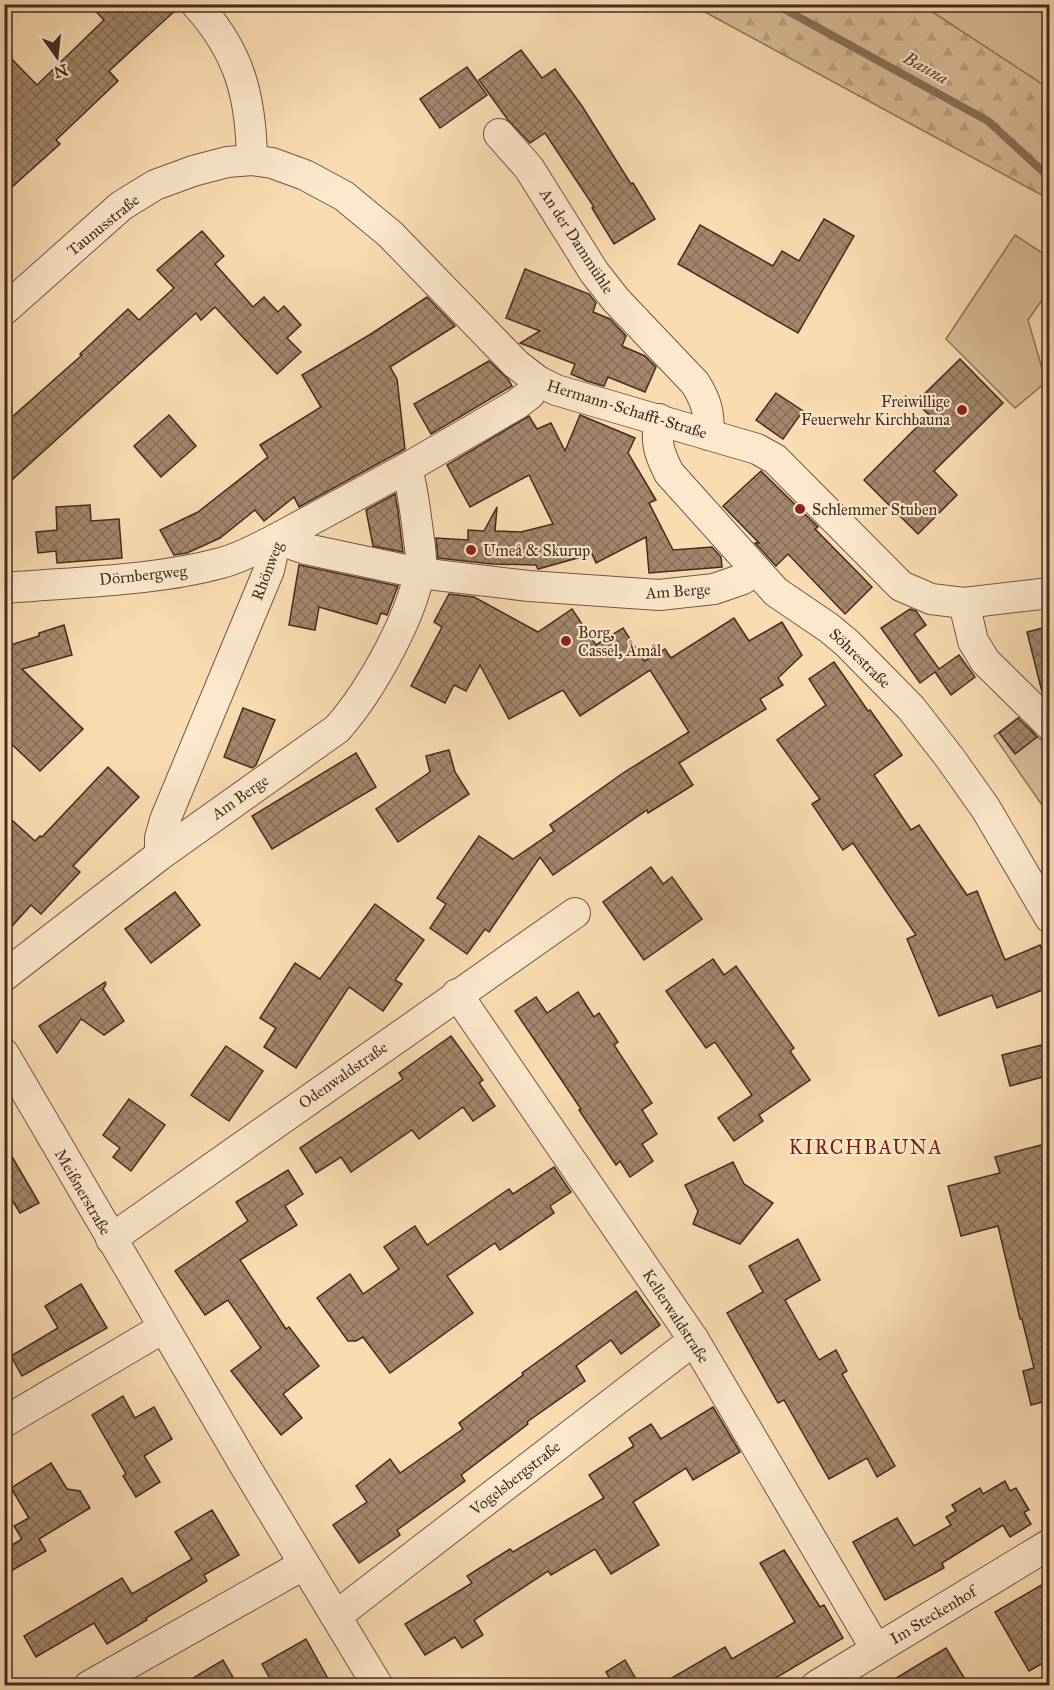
<svg xmlns="http://www.w3.org/2000/svg" width="1054" height="1690" font-family="'IM FELL Great Primer',serif">
  <style>
    .green { fill: #dbbe99; stroke: #90745e; stroke-width: 1.5 }
    .forest { fill: url(#forest-firs); stroke: #90745e; stroke-width: 1.5 }
    .lines { fill: none; stroke-linecap: round; stroke-linejoin: round }
    .stream { stroke: #8c715a; stroke-width: 8 }
    .building { fill: url(#building-cross-hatch); stroke: #452b22; stroke-width: 1.5 }
    .minor-casing { stroke: #725746; stroke-width: 32 }
    .minor { stroke: #fce8cc; stroke-width: 30 }
    .poi-dot { fill: #8f2418; stroke: #fce8cc; stroke-width: 2 }
    .labels { text-anchor: middle; dominant-baseline: central; stroke-width: 4.5; stroke-linejoin: round; paint-order: stroke }
    .street-label { font-size: 16px; fill: #452b22; stroke: #fce8cc }
    .poi-label { font-size: 16px; fill: #452b22; stroke: #fce8cc; text-anchor: start }
    .water-label { font-size: 18px; font-style: italic; fill: #63483a; stroke: #fce8cc }
    .quarter-label { font-size: 20px; letter-spacing: 1.5px; fill: #7a1f14; stroke: #fce8cc }
  </style>
  <defs>
    <pattern id="forest-firs" width="22" height="20" patternUnits="userSpaceOnUse" patternTransform="scale(1.5)"><rect width="22" height="20" fill="#dbbe99"/><path d="M5 1l3.5 6h-7zM16 11l3.5 6h-7z" fill="#bda384"/></pattern>
    <pattern id="building-cross-hatch" width="8" height="8" patternUnits="userSpaceOnUse" patternTransform="scale(1.5)"><rect width="8" height="8" fill="#a3876c"/><path d="M0 0l8 8M0 8l8-8" fill="none" stroke="#876f58"/></pattern>
  </defs>
  <rect width="100%" height="100%" fill="#fadcb1"/>
  <filter id="stains"><feTurbulence type="fractalNoise" baseFrequency=".00333" numOctaves="4"/><feColorMatrix values="0 0 0 0 .2 0 0 0 0 .09 0 0 0 0 .02 0 0 0 .5 -.17"/></filter>
  <radialGradient id="worn" r=".72"><stop offset=".6" stop-color="#630" stop-opacity="0"/><stop offset="1" stop-color="#630" stop-opacity=".3"/></radialGradient>
  <!-- green -->
  <g class="green">
    <polygon points="922,5 1049,5 1049,84 1045,87"/>
    <polygon points="1015,235 1050,258 1049,290 1028,320 1046,382 1015,408 946,339"/>
    <polygon points="1021,716 1038,738 1049,744 1049,815 994,736"/>
  </g>
  <!-- forest -->
  <polygon class="forest" points="692,5 922,5 1045,86 1049,84 1049,199"/>
  <g class="lines">
    <!-- stream -->
    <polyline class="stream" points="775,4 988,121 1050,178"/>
  </g>
  <!-- building -->
  <g class="building">
    <polygon points="89,4 179,4 179,7 109,71 118,81 56,140 60,144 4,194 4,51 37,85 104,20"/>
    <polygon points="521,50 542,78 555,69 582,106 631,184 633,183 655,219 614,244 592,208 594,207 545,133 530,143 508,120 479,80"/>
    <polygon points="467,67 487,95 440,128 420,99"/>
    <polygon points="824,219 854,236 798,333 678,264 700,225 773,266 782,251 799,261"/>
    <polygon points="202,231 224,256 215,264 253,307 264,297 278,312 284,306 301,325 287,338 301,352 277,374 215,307 201,320 196,313 4,487 4,424 82,355 80,354 128,309 139,320 174,288 157,270"/>
    <polygon points="525,269 589,294 596,303 593,312 610,319 626,336 622,346 645,356 656,367 645,392 608,377 604,386 587,381 571,374 575,364 520,343 540,331 506,318"/>
    <polygon points="427,297 455,326 390,367 397,379 405,449 299,507 294,497 264,521 255,510 220,538 187,553 174,555 160,530 198,512 268,457 260,445 321,407 302,375 371,334"/>
    <polygon points="960,359 1003,403 934,471 957,495 918,534 864,480 929,415 916,402"/>
    <polygon points="489,361 508,379 512,386 431,434 414,404"/>
    <polygon points="776,393 803,411 783,439 756,420"/>
    <polygon points="169,415 196,446 161,477 134,446"/>
    <polygon points="580,415 635,438 628,453 656,500 649,503 673,550 712,547 721,557 722,567 649,573 646,537 596,563 592,554 538,569 536,565 492,564 438,558 436,538 468,540 468,530 484,531 497,507 495,531 521,532 553,524 529,475 470,507 447,465 529,416 537,429 551,423 565,451"/>
    <polygon points="761,471 818,527 815,529 872,587 845,614 788,554 776,566 755,543 759,543 723,506"/>
    <polygon points="395,494 398,511 403,552 373,546 366,510"/>
    <polygon points="90,505 91,521 119,519 122,558 57,563 56,551 38,553 36,532 57,530 56,507"/>
    <polygon points="299,565 398,586 387,615 381,613 377,624 319,607 315,630 289,625"/>
    <polygon points="449,594 474,597 538,632 572,609 596,645 623,628 644,661 665,649 671,658 734,618 749,641 782,622 802,655 778,678 783,685 760,699 766,709 679,763 693,785 648,813 647,810 553,875 540,857 489,932 485,929 467,954 430,928 446,904 437,898 479,836 513,859 554,831 550,825 623,773 689,732 650,670 580,716 563,690 509,719 480,665 466,691 454,685 445,703 411,686 442,627 434,622"/>
    <polygon points="910,609 916,611 926,625 914,634 939,669 959,655 975,677 951,695 935,672 920,683 881,628"/>
    <polygon points="64,625 72,655 22,669 83,729 40,771 4,737 4,647 39,636 39,633"/>
    <polygon points="1050,626 1050,691 1042,692 1027,632"/>
    <polygon points="834,662 868,711 870,710 902,755 874,775 911,830 919,825 967,895 977,891 1005,960 1040,945 1050,969 1050,987 997,1008 992,995 939,1016 907,939 916,935 853,843 843,850 812,804 820,799 777,740 826,705 809,679"/>
    <polygon points="243,708 275,720 256,765 252,768 224,757"/>
    <polygon points="1018,718 1037,737 1015,754 999,733"/>
    <polygon points="449,750 455,772 469,794 398,842 376,809 430,772 426,756"/>
    <polygon points="356,753 376,787 272,849 252,816"/>
    <polygon points="108,767 139,797 73,866 80,872 41,914 31,905 4,935 4,813 35,841 40,836 42,837"/>
    <polygon points="651,867 663,884 672,877 702,919 644,960 603,902"/>
    <polygon points="175,892 200,925 151,963 125,929"/>
    <polygon points="375,904 424,940 395,980 402,984 383,1011 349,987 296,1068 264,1047 276,1028 260,1018 295,963 320,979"/>
    <polygon points="713,959 724,975 736,966 794,1048 790,1051 810,1080 759,1115 763,1121 734,1141 718,1118 752,1095 715,1042 706,1048 666,991"/>
    <polygon points="105,982 106,984 103,989 124,1021 104,1035 81,1019 57,1053 39,1026"/>
    <polygon points="578,992 594,1017 599,1013 618,1042 614,1045 652,1103 642,1110 657,1134 642,1144 653,1161 630,1177 620,1161 616,1165 579,1110 581,1109 515,1011 536,997 547,1013"/>
    <polygon points="451,1036 483,1080 479,1083 495,1106 473,1121 463,1107 419,1139 412,1130 351,1172 341,1157 316,1173 300,1148 403,1079 399,1073"/>
    <polygon points="1042,1045 1050,1075 1010,1086 1002,1055"/>
    <polygon points="226,1046 263,1071 229,1121 191,1095"/>
    <polygon points="129,1099 165,1125 131,1171 113,1157 120,1148 103,1135"/>
    <polygon points="4,1143 39,1203 20,1213 4,1187"/>
    <polygon points="1045,1144 1050,1164 1050,1400 1031,1405 1023,1371 1034,1368 1022,1319 1020,1319 998,1226 961,1236 948,1186 1000,1173 995,1157"/>
    <polygon points="733,1162 744,1184 773,1203 740,1244 693,1224 698,1211 685,1185"/>
    <polygon points="554,1167 571,1192 550,1206 554,1213 500,1250 495,1243 447,1276 473,1313 390,1373 363,1337 356,1341 348,1341 317,1298 350,1274 363,1294 399,1269 384,1247 415,1226 427,1245 509,1189 513,1194"/>
    <polygon points="288,1170 303,1194 285,1206 297,1225 240,1260 286,1329 289,1327 319,1366 283,1394 302,1418 281,1435 231,1371 261,1348 228,1300 205,1315 175,1271 248,1221 236,1202"/>
    <polygon points="798,1239 820,1280 785,1300 819,1360 836,1350 847,1371 842,1374 895,1466 877,1477 867,1458 829,1479 784,1400 778,1403 727,1313 763,1292 749,1266"/>
    <polygon points="81,1284 107,1328 22,1376 11,1356 58,1328 45,1306"/>
    <polygon points="636,1291 660,1325 621,1354 611,1340 576,1366 585,1381 527,1422 528,1424 461,1475 465,1481 397,1530 400,1535 359,1563 333,1525 367,1502 356,1486 390,1459 400,1473 463,1429 459,1423 523,1375 522,1373"/>
    <polygon points="123,1396 135,1418 154,1407 172,1439 144,1456 160,1482 136,1497 123,1476 126,1474 92,1415"/>
    <polygon points="713,1407 740,1452 693,1480 686,1468 633,1502 659,1545 611,1574 595,1549 551,1575 548,1571 474,1620 483,1635 462,1648 455,1637 425,1655 405,1624 472,1583 467,1576 510,1549 513,1552 604,1498 589,1475 634,1446 629,1438 651,1424 661,1439"/>
    <polygon points="51,1463 67,1489 80,1491 90,1508 39,1539 46,1551 4,1575 4,1550 22,1539 14,1526 29,1518 11,1488"/>
    <polygon points="1005,1481 1010,1491 1016,1488 1029,1510 1024,1512 1031,1524 1010,1537 1003,1525 942,1563 944,1568 885,1600 853,1542 897,1518 914,1546 951,1525 946,1517 956,1511 952,1505 980,1488 983,1494"/>
    <polygon points="212,1510 239,1555 204,1575 207,1581 146,1618 147,1620 107,1644 94,1623 36,1657 24,1636 122,1578 132,1594 192,1559 175,1532"/>
    <polygon points="784,1550 820,1607 824,1605 843,1638 762,1686 658,1686 725,1647 732,1659 795,1622 760,1563"/>
    <polygon points="1050,1580 1050,1659 1029,1671 995,1612"/>
    <polygon points="306,1639 332,1686 274,1686 262,1664"/>
    <polygon points="946,1648 969,1686 883,1686"/>
    <polygon points="223,1660 238,1686 180,1686"/>
    <polygon points="625,1660 640,1686 614,1686 606,1672"/>
  </g>
  <g class="lines">
    <defs>
      <g id="minor">
        <path d="M196,4C240,52 251,97 252,160"/>
        <path d="M499,134L529,168L594,272L616,300L695,383C707,402 709,412 709,435"/>
        <polyline points="4,310 121,206 155,185 193,171 227,162 252,160 272,163 305,175 344,196 390,234 516,364 538,381 556,390 757,449 775,459 901,586 931,599 964,603 1050,593"/>
        <path d="M659,419C656,443 658,451 669,473L776,592L829,628L847,643L911,708L950,758L986,809L1050,918"/>
        <path d="M4,588C73,582 155,581 221,563C241,558 258,548 276,539L306,549L419,573L529,586L659,595L714,589L743,579L755,570"/>
        <polyline points="964,603 973,641 985,661 1050,725"/>
        <polyline points="160,855 160,838 165,820 269,570 276,539 407,468 517,404 530,394 538,381"/>
        <path d="M4,976L160,855L337,729C370,692 417,610 421,560C421,551 419,541 418,532C415,511 413,490 407,468"/>
        <polyline points="457,994 694,1340 876,1649"/>
        <polyline points="4,1054 248,1471 378,1686"/>
        <polyline points="111,1239 575,913"/>
        <polyline points="4,1422 163,1328"/>
        <polyline points="336,1616 694,1340"/>
        <polyline points="89,1686 303,1565"/>
        <polyline points="816,1686 1050,1544"/>
      </g>
    </defs>
    <!-- minor casing -->
    <use href="#minor" class="minor-casing"/>
    <!-- minor -->
    <use href="#minor" class="minor"/>
  </g>
  <!-- markers -->
  <g class="poi-dot">
    <circle cx="962" cy="410" r="6"/>
    <circle cx="800" cy="509" r="6"/>
    <circle cx="471" cy="550" r="6"/>
    <circle cx="566" cy="641" r="6"/>
  </g>
  <g class="labels">
    <!-- street labels -->
    <g class="street-label">
      <text transform="translate(103 225) rotate(-39)">Taunusstraße</text>
      <text transform="translate(577 241) rotate(57)">An der Dammühle</text>
      <text transform="translate(627 409) rotate(17)">Hermann-Schafft-Straße</text>
      <text transform="translate(267 571) rotate(-69)">Rhönweg</text>
      <text transform="translate(143 575) rotate(-6)">Dörnbergweg</text>
      <text transform="translate(678 591) rotate(-4)">Am Berge</text>
      <text transform="translate(860 658) rotate(44)">Söhrestraße</text>
      <text transform="translate(240 797) rotate(-35)">Am Berge</text>
      <text transform="translate(343 1075) rotate(-35)">Odenwaldstraße</text>
      <text transform="translate(83 1192) rotate(60)">Meißnerstraße</text>
      <text transform="translate(676 1316) rotate(57)">Kellerwaldstraße</text>
      <text transform="translate(515 1478) rotate(-38)">Vogelsbergstraße</text>
      <text transform="translate(933 1615) rotate(-31)">Im Steckenhof</text>
    </g>
    <!-- poi labels -->
    <g class="poi-label">
      <text x="950" y="401" text-anchor="end">Freiwillige<tspan x="950" dy="18">Feuerwehr Kirchbauna</tspan></text>
      <text x="812" y="509">Schlemmer Stuben</text>
      <text x="483" y="550">Umeå &amp; Skurup</text>
      <text x="578" y="632">Borg,<tspan x="578" dy="18">Cassel, Åmål</tspan></text>
    </g>
    <!-- water labels -->
    <g class="water-label">
      <text transform="translate(926 68) rotate(29)">Bauna</text>
    </g>
    <!-- quarter labels -->
    <g class="quarter-label">
      <text x="866" y="1147">KIRCHBAUNA</text>
    </g>
  </g>
  <!-- margin -->
  <rect width="1054" height="1690" fill="none" stroke="#fadcb1" stroke-width="24"/>
  <rect x="6" y="6" width="1042" height="1678" fill="none" stroke="#452b22" stroke-width="3"/>
  <rect x="12" y="12" width="1030" height="1666" fill="none" stroke="#452b22" stroke-width="1.5"/>
  <!-- north arrow -->
  <g transform="translate(57 57) rotate(165)" stroke="#fce8cc" stroke-width="4.5" paint-order="stroke">
  <path d="M0-4.5L10 22L0 15L-10 22Z" fill="#452b22"/>
  <text y="-9" font-size="16" font-weight="bold" text-anchor="middle" fill="#452b22">N</text>
  </g>
  <rect width="100%" height="100%" filter="url(#stains)"/>
  <rect width="100%" height="100%" fill="url(#worn)"/>
</svg>
